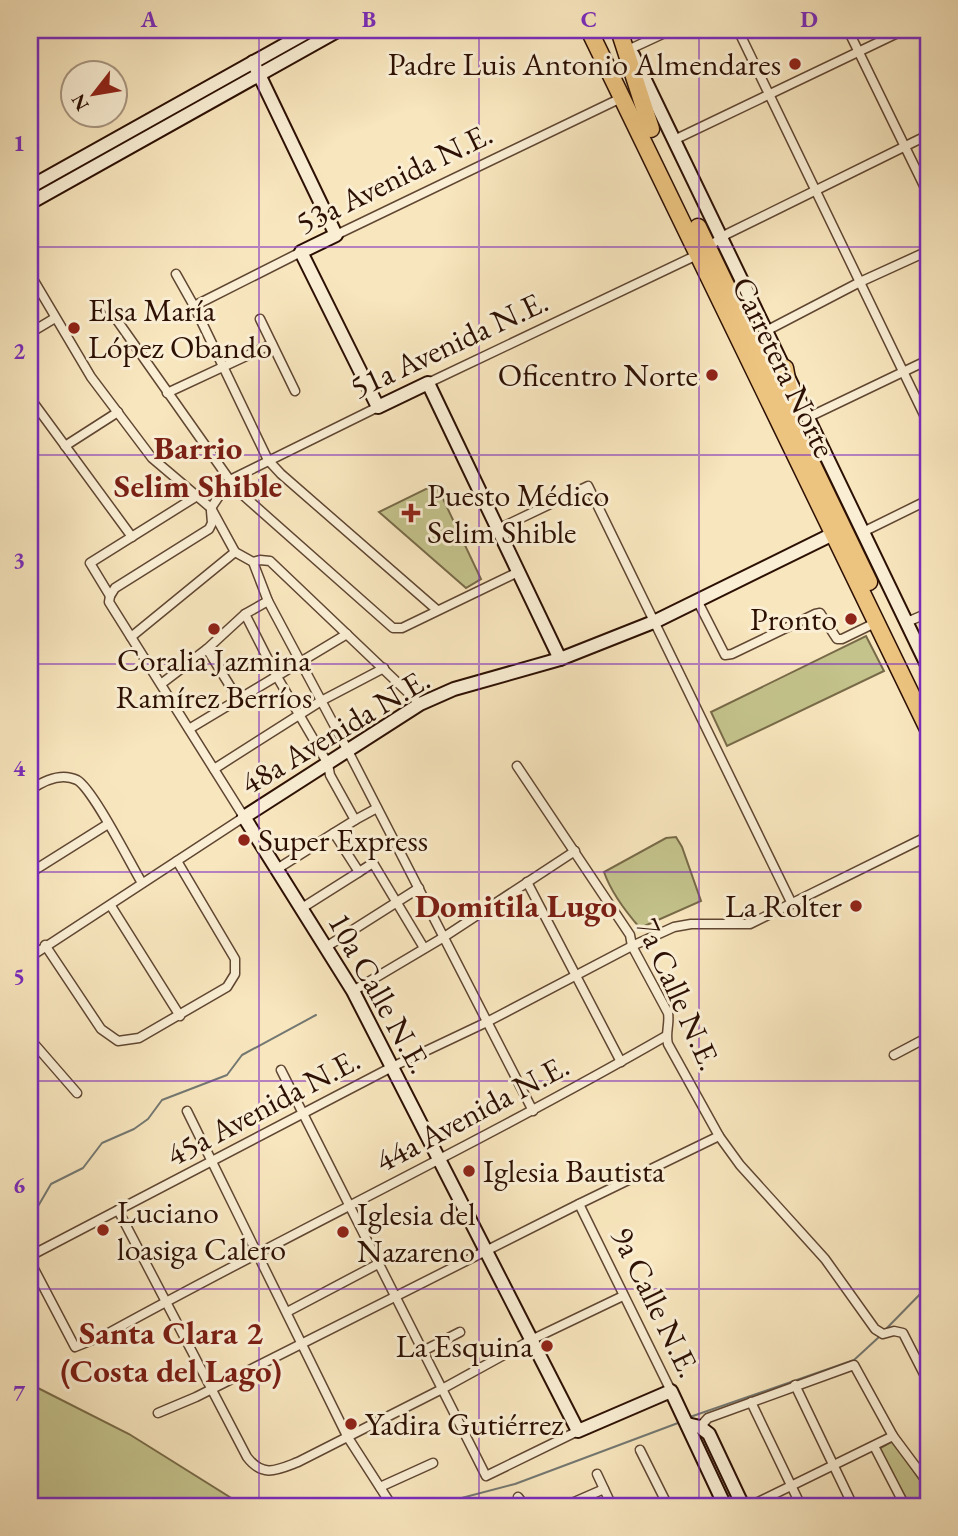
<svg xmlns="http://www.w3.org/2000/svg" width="958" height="1536" font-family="'EB Garamond',serif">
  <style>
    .green { fill: #c4c38c; stroke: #786a48; stroke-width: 2 }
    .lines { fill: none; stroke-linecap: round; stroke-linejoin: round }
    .stream { stroke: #737872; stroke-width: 2 }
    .street-casing { stroke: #604632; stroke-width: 11 }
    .secondary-casing { stroke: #2d1004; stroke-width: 16 }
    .highway-casing { stroke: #2d1004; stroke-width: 19 }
    .street { stroke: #faefd5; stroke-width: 8 }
    .secondary { stroke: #faefd5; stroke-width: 12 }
    .highway { stroke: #ecc37f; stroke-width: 16 }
    .grid { fill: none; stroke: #7b2cbf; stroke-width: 2; stroke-opacity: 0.55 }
    .poi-dot { fill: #8f2418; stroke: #faefd5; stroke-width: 2.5 }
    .labels { text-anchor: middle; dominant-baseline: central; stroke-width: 6; stroke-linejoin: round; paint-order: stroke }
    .poi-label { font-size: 32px; fill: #2d1004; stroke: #faefd5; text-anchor: start }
    .street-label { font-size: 32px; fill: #2d1004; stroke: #faefd5 }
    .neighbourhood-label { font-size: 33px; font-weight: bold; fill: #7a1f14; stroke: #faefd5 }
    .neatline { fill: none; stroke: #7b2cbf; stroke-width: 2.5 }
    .grid-label { font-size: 23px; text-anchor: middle; font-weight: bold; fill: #7b2cbf }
  </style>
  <rect width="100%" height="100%" fill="#f8e6be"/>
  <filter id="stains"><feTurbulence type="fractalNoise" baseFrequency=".00286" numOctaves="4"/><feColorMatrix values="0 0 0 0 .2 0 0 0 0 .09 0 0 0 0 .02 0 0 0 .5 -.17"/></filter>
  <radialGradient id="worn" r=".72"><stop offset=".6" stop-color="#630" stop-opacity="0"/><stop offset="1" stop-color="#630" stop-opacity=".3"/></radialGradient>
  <!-- green -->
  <g class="green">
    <polygon points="436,484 481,579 466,588 379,512"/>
    <polygon points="866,636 884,671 727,746 711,712"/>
    <path d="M676,837L682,847L701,901L640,928C626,912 611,892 604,872L666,838Z"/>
    <polygon points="30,1384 129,1434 244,1506 30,1506"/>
    <polygon points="893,1441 928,1492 928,1500 918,1506 910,1506 879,1449"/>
  </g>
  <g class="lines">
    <!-- stream -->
    <g class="stream">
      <polyline points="30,1220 51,1184 83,1168 102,1143 134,1129 148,1119 162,1100 227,1075 242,1055 316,1015"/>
      <polyline points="885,1330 928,1286"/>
      <polyline points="690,1417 854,1360 879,1337"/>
      <polyline points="431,1506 515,1484 678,1423"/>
    </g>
    <defs>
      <g id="street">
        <polyline points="738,30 928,423"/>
        <polyline points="848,30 928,194"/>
        <polyline points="630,49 671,30"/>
        <polyline points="674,140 904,30"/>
        <polyline points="336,235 617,100"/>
        <polyline points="30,274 91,377 152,458 211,508 235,552 253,562 268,601 348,751 533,1111"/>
        <polyline points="176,274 194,306 268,460 281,474 437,610"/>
        <polyline points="107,306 236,489 393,628 402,628 518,572"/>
        <polyline points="194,306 301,252"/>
        <polyline points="260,319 295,391"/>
        <polyline points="766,331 860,282 928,251"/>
        <polyline points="30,333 55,318"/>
        <polyline points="428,383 695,256 727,234 928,135"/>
        <polyline points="167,393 272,344"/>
        <polyline points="30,398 132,537"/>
        <polyline points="809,417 928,360"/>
        <polyline points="65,446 118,412"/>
        <polyline points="211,508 230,480 378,407"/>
        <polyline points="498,529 588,486 792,904"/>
        <polyline points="863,532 928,500"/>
        <polyline points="253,562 260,560 270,561 420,704"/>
        <polyline points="110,596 115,588 209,529 212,523 211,511"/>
        <polyline points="697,600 725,655 732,654 815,614 820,613 837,639 842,639 877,622"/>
        <polyline points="245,614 276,675 328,764 330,775 355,820 334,833 359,872 373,863 424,948"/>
        <polyline points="907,622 928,613"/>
        <polyline points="131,637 235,552"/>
        <polyline points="207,649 238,699"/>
        <polyline points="161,684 207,649 245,614 268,601"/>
        <polyline points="189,729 347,634"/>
        <path d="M517,766L630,935L632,946L668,1013C670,1024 665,1033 668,1044L719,1136L740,1165L825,1259L875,1329L883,1334L894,1331L903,1333L928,1382"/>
        <polyline points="214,769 321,701 384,668"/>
        <path d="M30,790C43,781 61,772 77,780C93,789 130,863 142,883"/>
        <polyline points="355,820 377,808"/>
        <polyline points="277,869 334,833"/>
        <polyline points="30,873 108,824"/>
        <polyline points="527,882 621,1062"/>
        <polyline points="111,906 180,1016"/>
        <polyline points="302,908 359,872"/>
        <polyline points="45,945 101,1029 118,1041 139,1038 227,987 235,974 235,959 177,861"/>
        <polyline points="326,947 419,888"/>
        <polyline points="30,957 244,817 109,602 110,596 90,563 197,496"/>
        <polyline points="353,991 444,937 575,851"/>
        <path d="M666,1036C482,1142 290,1233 105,1335L75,1347L33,1267L30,1256L392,1067L487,1022L632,946L674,927L691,924H750L928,836"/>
        <polyline points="30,1039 77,1093"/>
        <polyline points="894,1055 928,1037"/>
        <polyline points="281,1070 486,1476 578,1431"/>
        <polyline points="187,1111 347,1436 392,1506"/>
        <polyline points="579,1204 671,1391"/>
        <path d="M118,1210L247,1457C263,1478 277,1470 298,1462L442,1389L531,1340L623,1296"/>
        <polyline points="287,1312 378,1264"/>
        <polyline points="423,1351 460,1332"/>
        <polyline points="795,1385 853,1506"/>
        <polyline points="751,1402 801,1506"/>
        <polyline points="158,1413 196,1397 579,1204 719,1136"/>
        <polyline points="700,1427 708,1418 854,1365 893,1436 928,1483"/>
        <polyline points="874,1446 905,1506"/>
        <polyline points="640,1450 668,1506"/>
        <polyline points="597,1474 612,1506"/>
        <polyline points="380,1487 433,1463"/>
        <polyline points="518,1497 525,1506"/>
        <polyline points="565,1506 604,1489"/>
        <polyline points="750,1506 893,1436"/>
      </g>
      <g id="secondary">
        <polyline points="633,55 928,667"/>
        <polyline points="253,62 336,235 301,252 378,407 428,383 560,659"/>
        <polyline points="30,187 311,30"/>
        <polyline points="30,203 339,30"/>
        <polyline points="687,1424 700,1427 709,1434 743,1506"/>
        <polyline points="725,1506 671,1391 578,1431 353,991 244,817 420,704 454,689 560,659 656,621 839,531"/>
      </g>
      <g id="highway">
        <polyline points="589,30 928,729"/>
        <polyline points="619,30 651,129"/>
        <polyline points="698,227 869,582"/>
        <polyline points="785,368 792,406"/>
      </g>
    </defs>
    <!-- street casing -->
    <use href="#street" class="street-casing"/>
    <!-- secondary casing -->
    <use href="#secondary" class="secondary-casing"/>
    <!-- highway casing -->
    <use href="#highway" class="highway-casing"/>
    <!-- street -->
    <use href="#street" class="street"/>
    <!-- secondary -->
    <use href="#secondary" class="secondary"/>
    <!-- highway -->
    <use href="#highway" class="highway"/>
  </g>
  <!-- grid -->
  <path class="grid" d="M259,30V1506M479,30V1506M699,30V1506M30,247H928M30,455H928M30,664H928M30,872H928M30,1081H928M30,1289H928"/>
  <!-- markers -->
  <g class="poi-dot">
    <circle cx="795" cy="64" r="7"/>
    <circle cx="74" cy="328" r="7"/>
    <circle cx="712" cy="375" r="7"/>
    <path d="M407.5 502.5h7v7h7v7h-7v7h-7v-7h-7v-7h7z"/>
    <circle cx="851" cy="619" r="7"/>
    <circle cx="214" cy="629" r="7"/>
    <circle cx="244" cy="840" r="7"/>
    <circle cx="856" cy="906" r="7"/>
    <circle cx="469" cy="1171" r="7"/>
    <circle cx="103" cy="1230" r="7"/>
    <circle cx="343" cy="1232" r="7"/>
    <circle cx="547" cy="1346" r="7"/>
    <circle cx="351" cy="1424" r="7"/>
  </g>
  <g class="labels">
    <!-- poi labels -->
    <g class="poi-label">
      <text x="781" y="64" text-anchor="end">Padre Luis Antonio Almendares</text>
      <text x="88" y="310">Elsa María<tspan x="88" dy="37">López Obando</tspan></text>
      <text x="698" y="375" text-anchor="end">Oficentro Norte</text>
      <text x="427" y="495">Puesto Médico<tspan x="427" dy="37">Selim Shible</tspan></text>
      <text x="837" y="619" text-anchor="end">Pronto</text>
      <text x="214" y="660" text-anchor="middle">Coralia Jazmina<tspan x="214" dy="37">Ramírez Berríos</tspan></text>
      <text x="258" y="840">Super Express</text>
      <text x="842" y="906" text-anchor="end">La Rolter</text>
      <text x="483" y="1171">Iglesia Bautista</text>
      <text x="117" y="1212">Luciano<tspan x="117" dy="37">loasiga Calero</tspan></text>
      <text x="357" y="1214">Iglesia del<tspan x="357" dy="37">Nazareno</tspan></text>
      <text x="533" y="1346" text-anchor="end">La Esquina</text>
      <text x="365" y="1424">Yadira Gutiérrez</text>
    </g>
    <!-- street labels -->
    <g class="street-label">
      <text transform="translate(394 178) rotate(-26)">53a Avenida N.E.</text>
      <text transform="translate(449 344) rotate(-25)">51a Avenida N.E.</text>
      <text transform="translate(784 367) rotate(64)">Carretera Norte</text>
      <text transform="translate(335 731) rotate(-31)">48a Avenida N.E.</text>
      <text transform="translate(380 993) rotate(61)">10a Calle N.E.</text>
      <text transform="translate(679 994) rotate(66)">7a Calle N.E.</text>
      <text transform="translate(263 1107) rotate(-28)">45a Avenida N.E.</text>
      <text transform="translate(472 1113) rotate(-28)">44a Avenida N.E.</text>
      <text transform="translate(656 1302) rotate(64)">9a Calle N.E.</text>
    </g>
    <!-- neighbourhood labels -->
    <g class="neighbourhood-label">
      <text x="198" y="447">Barrio<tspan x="198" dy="38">Selim Shible</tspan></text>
      <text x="516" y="905">Domitila Lugo</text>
      <text x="171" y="1332">Santa Clara 2<tspan x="171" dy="38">(Costa del Lago)</tspan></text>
    </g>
  </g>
  <!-- margin -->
  <rect width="958" height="1536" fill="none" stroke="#f8e6be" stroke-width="77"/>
  <!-- north arrow -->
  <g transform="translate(94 94) rotate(239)"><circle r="33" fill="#faefd5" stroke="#a89681" stroke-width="2"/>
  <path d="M0-5L12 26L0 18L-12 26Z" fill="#8f2418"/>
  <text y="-10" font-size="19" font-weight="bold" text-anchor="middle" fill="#2d1004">N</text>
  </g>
  <rect x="38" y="38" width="882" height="1460" class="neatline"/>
  <g class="grid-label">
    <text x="149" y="27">A</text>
    <text x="369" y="27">B</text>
    <text x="589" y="27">C</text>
    <text x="809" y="27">D</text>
    <text x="19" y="151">1</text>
    <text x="19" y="359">2</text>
    <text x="19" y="568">3</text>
    <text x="19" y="776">4</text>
    <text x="19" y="984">5</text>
    <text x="19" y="1193">6</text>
    <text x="19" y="1401">7</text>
  </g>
  <rect width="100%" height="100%" filter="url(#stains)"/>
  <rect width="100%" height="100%" fill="url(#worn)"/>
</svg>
